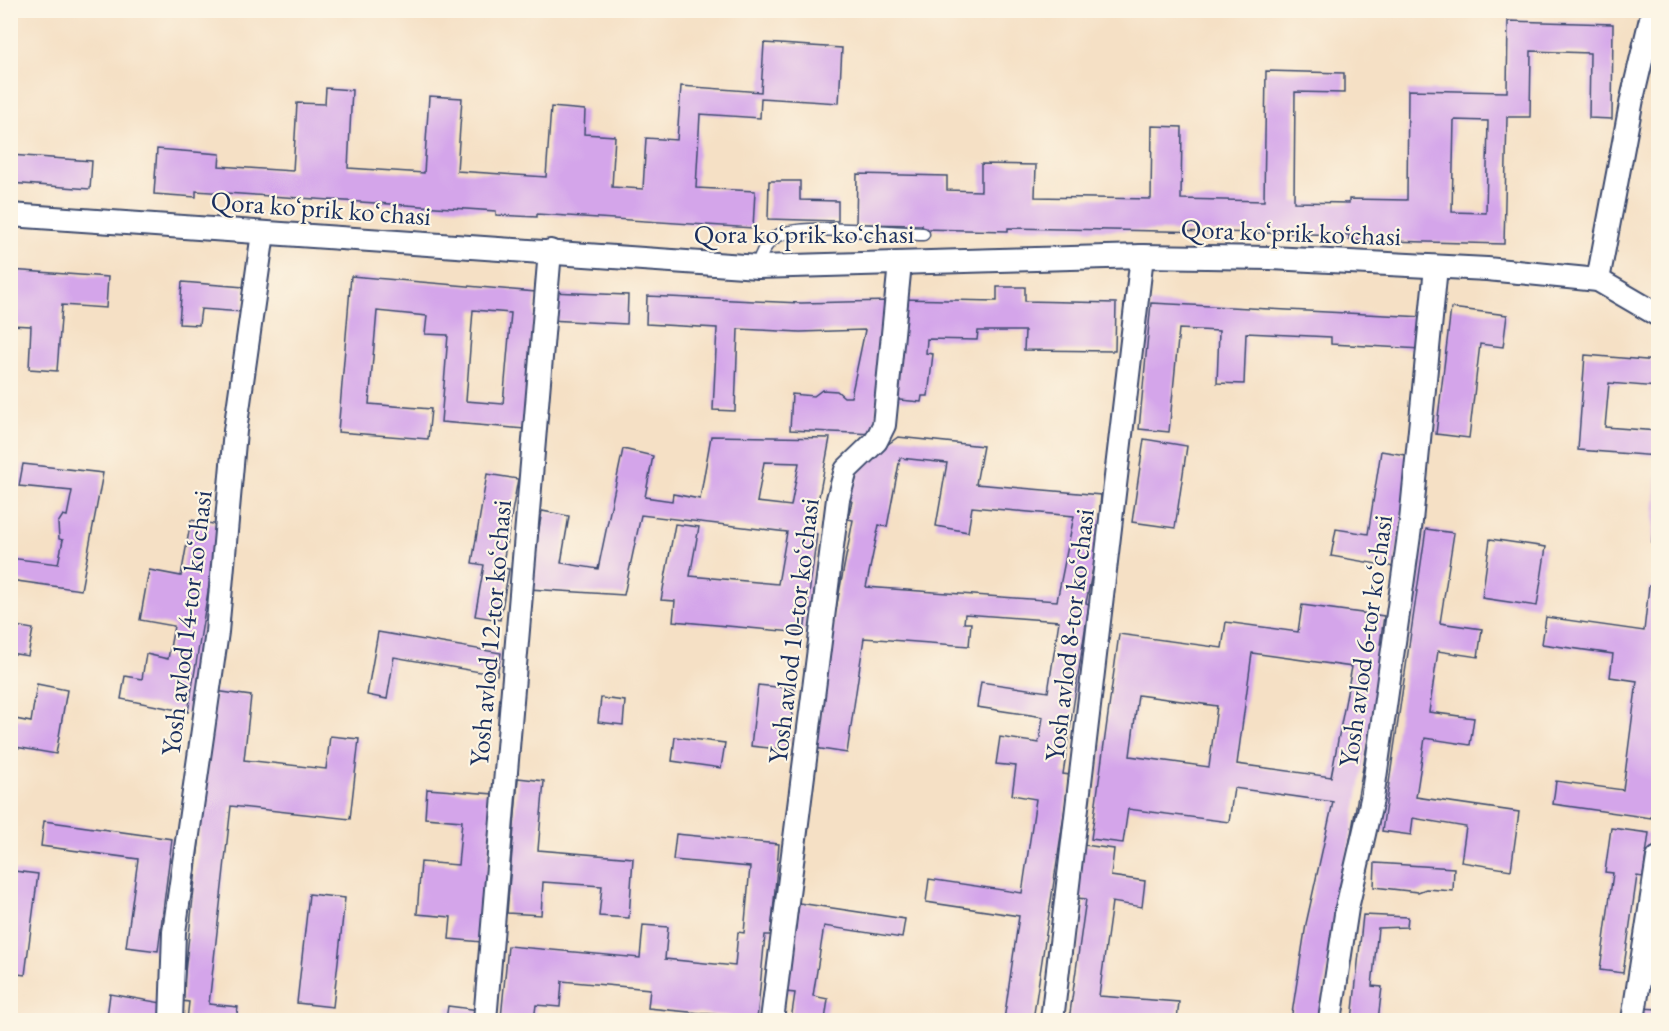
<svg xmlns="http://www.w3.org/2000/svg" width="1669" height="1031" font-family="'EB Garamond',serif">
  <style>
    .building { fill: #d4a5ea; fill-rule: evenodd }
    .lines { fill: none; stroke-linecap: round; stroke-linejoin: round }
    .lane-casing { stroke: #3c4a6d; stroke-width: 15 }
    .street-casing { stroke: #3c4a6d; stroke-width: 26 }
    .lane { stroke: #fff; stroke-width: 12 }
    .street { stroke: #fff; stroke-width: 22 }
    .labels { text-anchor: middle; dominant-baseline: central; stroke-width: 4.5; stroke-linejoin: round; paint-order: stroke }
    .street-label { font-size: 27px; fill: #1b2f5e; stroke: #fcf5e5 }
  </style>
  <rect width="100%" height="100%" fill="#fcf5e5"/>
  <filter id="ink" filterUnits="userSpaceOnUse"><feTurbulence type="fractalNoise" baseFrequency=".0167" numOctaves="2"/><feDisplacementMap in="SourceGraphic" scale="12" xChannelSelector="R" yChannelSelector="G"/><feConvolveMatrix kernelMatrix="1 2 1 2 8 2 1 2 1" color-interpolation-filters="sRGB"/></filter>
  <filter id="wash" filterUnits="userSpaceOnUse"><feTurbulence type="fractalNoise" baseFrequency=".008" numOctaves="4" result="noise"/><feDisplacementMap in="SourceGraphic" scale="24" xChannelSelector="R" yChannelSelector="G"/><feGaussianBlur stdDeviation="1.35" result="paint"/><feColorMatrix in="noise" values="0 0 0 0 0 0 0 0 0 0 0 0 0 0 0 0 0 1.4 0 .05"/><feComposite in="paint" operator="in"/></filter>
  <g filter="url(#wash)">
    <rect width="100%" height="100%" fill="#f5e0c5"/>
    <g id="blocks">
      <!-- building -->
      <g class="building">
        <path d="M1508,21L1613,24L1612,119L1589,118L1590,53L1531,51L1530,117H1507L1504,244L1349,240V235L1263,233L1008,228V231L922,229V225L856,224L857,174L947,176V190L981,191V164L1036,165L1035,197L1151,199L1152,126L1182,127L1181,199L1264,201L1266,71L1344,73V93L1295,92L1294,202L1349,203V199L1407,200L1408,90L1507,92ZM1454,120L1488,121L1486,213L1452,212Z"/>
        <polygon points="764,43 842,48 839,103 761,98 760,118 700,114 696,188 755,191 753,228 537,214 537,217 496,215 496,211 196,191 196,197 154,194 157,149 220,154 219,166 293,171 297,103 325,104 326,88 352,90 348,168 424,173 429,96 462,98 457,171 546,177 551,107 585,110 584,134 615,136 612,187 643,189 646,138 677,140 681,86 761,92"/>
        <polygon points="10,155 92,161 90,189 10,183"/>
        <polygon points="769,181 800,181 800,200 838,201 838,221 768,219"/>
        <polygon points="10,270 108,277 106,308 62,305 57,371 29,369 31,326 10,325"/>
        <path d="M351,276L536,292L525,429L441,422L448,335L425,334L427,316L377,311L369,404L431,409L428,439L338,432ZM473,310L511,313L503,404L466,401Z"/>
        <polygon points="182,282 244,287 243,312 201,309 199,325 179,324"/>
        <polygon points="997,287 1025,287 1025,301 1116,303 1115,351 1024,350 1025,331 978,331 977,340 927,339 926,353 933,354 928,396 922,396 921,402 889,399 899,299 997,301"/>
        <polygon points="549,292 628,295 627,324 548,320"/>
        <polygon points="647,296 801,303 889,301 874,434 790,430 792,394 814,396 822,390 837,391 844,397 851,397 865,330 800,332 738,329 735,411 713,410 717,328 646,324"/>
        <polygon points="1151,303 1424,317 1422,349 1331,344 1331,337 1246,333 1244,384 1217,383 1219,331 1179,329 1169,432 1139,429"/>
        <polygon points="1451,308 1507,315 1503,347 1480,344 1469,438 1436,434"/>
        <polygon points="1585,355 1658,361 1658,387 1609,383 1605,427 1658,431 1658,456 1578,450"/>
        <path d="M711,436L830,438L812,534H817L804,633L673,621L675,601L661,600L675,524L699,527L690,576L778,584L787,532L641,515L624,595L529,589L542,511L569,516L561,563L598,569L623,449L653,456L645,497L672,501L673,494L700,499ZM764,462L799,463L791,506L757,502Z"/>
        <path d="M898,437L983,446L976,484L1101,495L1099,518L1103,519L1086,603L1089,604L1063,774L1070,775L1033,1020H1004L1019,916L926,902L929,879L1022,893L1036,799L1012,795L1016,766L996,764L1000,737L1039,743L1043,717L977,707L981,682L1048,692L1059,621L965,614L964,623H971L969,646L864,638L847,753L815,748L835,614L853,520L848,519L852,501L846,500L849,482L855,483L859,465ZM900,458L947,463L936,526L968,532L972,507L1074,516L1057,601L866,587L879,525L887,527Z"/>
        <polygon points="1144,439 1187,446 1175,528 1132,522"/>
        <polygon points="1381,451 1412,456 1394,567 1331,556 1336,529 1368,534"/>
        <polygon points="23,464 103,473 81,590 10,580 10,558 58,564 63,540 59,539 58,523 63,515 67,516 72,491 19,486"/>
        <polygon points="487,474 518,479 502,568 509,569 500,620 475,616 484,565 472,563"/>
        <polygon points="1657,476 1658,476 1658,544 1652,543"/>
        <polygon points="191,520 219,525 188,712 121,699 125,676 142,679 146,654 168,659 174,626 140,620 149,570 181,576"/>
        <polygon points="1426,529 1454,533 1440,623 1482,629 1478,657 1438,651 1429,712 1474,718 1470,745 1425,738 1416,797 1519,812 1511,870 1461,862 1466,827 1413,818 1411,835 1382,831"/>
        <polygon points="1490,539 1546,547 1537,606 1482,598"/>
        <polygon points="1649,586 1658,588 1658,760 1651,818 1553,804 1556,781 1623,790 1637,681 1610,677 1613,654 1542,644 1546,617 1644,631"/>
        <path d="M1302,605L1384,616L1380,644H1385L1318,1020H1291L1306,924L1333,802L1234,788L1229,822L1128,809L1123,843L1091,839L1119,634L1222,648L1226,622L1298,632ZM1252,653L1352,667L1331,777L1237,764ZM1138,695L1217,706L1209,767L1130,756Z"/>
        <polygon points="10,625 33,629 28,656 10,653"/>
        <polygon points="378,632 501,653 497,675 394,657 387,699 367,695"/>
        <polygon points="37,684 67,690 56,754 10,746 10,718 31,722"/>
        <polygon points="758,685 795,689 788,750 751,746"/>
        <polygon points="215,691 251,696 244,760 326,769 330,736 359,739 350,819 231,806 209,1004 238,1007 236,1020 187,1020 189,1002 182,1001"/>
        <polygon points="601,698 625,701 623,725 598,722"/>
        <polygon points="675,737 725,743 721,768 672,761"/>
        <polygon points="518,778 544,781 538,850 633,858 629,918 599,916 602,886 543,882 541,915 507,913"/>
        <polygon points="427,789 494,794 482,942 449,939 451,917 417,914 421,862 458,865 462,821 425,818"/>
        <polygon points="44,821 172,839 158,951 126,947 138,859 41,846"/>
        <polygon points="1611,828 1649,833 1643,877 1637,876 1623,973 1600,970 1613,873 1605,872"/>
        <polygon points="676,834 779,844 771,935 765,935 757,1020 729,1020 730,1016 648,1008 650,989 562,981 560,1007 536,1005 534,1020 501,1018 508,946 640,958 643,925 668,927 665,959 735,966 738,932 744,933 750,867 673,860"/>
        <polygon points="1084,845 1114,849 1111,876 1145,881 1142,907 1112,902 1099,996 1179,1002 1177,1020 1069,1020 1086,899 1077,898"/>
        <polygon points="1375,863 1454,868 1453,891 1426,889 1418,892 1374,887"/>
        <polygon points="14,871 38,874 25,975 10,973 10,896"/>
        <polygon points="309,894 345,898 333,1007 297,1003"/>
        <polygon points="799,903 905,919 902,938 824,926 813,996 828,999 825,1020 791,1020 795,993 786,992"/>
        <polygon points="1363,915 1408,917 1407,927 1378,928 1372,986 1382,987 1378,1020 1352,1020"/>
        <polygon points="110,994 162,1003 159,1020 128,1020 107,1017"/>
        <polygon points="448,1006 479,1010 478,1020 446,1020"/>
        <polygon points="1640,1008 1658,1009 1658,1020 1640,1020"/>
      </g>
    </g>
  </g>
  <g filter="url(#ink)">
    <use href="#blocks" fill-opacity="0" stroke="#3c4a6d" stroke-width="1.5"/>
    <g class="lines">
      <defs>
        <path id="lane" d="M758,267C760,255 766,242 777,236C801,223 892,233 923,234"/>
        <g id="street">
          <polyline points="10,215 758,267 1142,256 1271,258 1487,269 1598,280 1658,315"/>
          <polyline points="1598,280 1632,99 1653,10"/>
          <polyline points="171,1020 174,932 217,632 235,431 263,233"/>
          <polyline points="485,1020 550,251"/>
          <polyline points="772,1020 838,499 846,470 876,441 884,425 900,263"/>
          <polyline points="1052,1020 1142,256"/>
          <polyline points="1330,1020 1347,908 1372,799 1411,521 1436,267"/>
          <polyline points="1633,1020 1658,858"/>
        </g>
      </defs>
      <!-- lane casing -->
      <use href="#lane" class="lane-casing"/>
      <!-- street casing -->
      <use href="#street" class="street-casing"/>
      <!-- lane -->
      <use href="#lane" class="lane"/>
      <!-- street -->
      <use href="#street" class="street"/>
    </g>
  </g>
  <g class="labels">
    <!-- street labels -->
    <g class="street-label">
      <text transform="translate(321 208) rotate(4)">Qora koʻprik koʻchasi</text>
      <text transform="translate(1291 232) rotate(2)">Qora koʻprik koʻchasi</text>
      <text x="804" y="233">Qora koʻprik koʻchasi</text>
      <text transform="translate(186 623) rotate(-83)">Yosh avlod 14-tor koʻchasi</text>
      <text transform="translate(793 631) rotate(-83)">Yosh avlod 10-tor koʻchasi</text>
      <text transform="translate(490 633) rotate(-85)">Yosh avlod 12-tor koʻchasi</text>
      <text transform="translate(1069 635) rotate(-83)">Yosh avlod 8-tor koʻchasi</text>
      <text transform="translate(1365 641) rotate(-82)">Yosh avlod 6-tor koʻchasi</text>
    </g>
  </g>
  <!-- margin -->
  <rect width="1669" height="1031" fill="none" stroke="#fcf5e5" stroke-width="36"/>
</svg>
